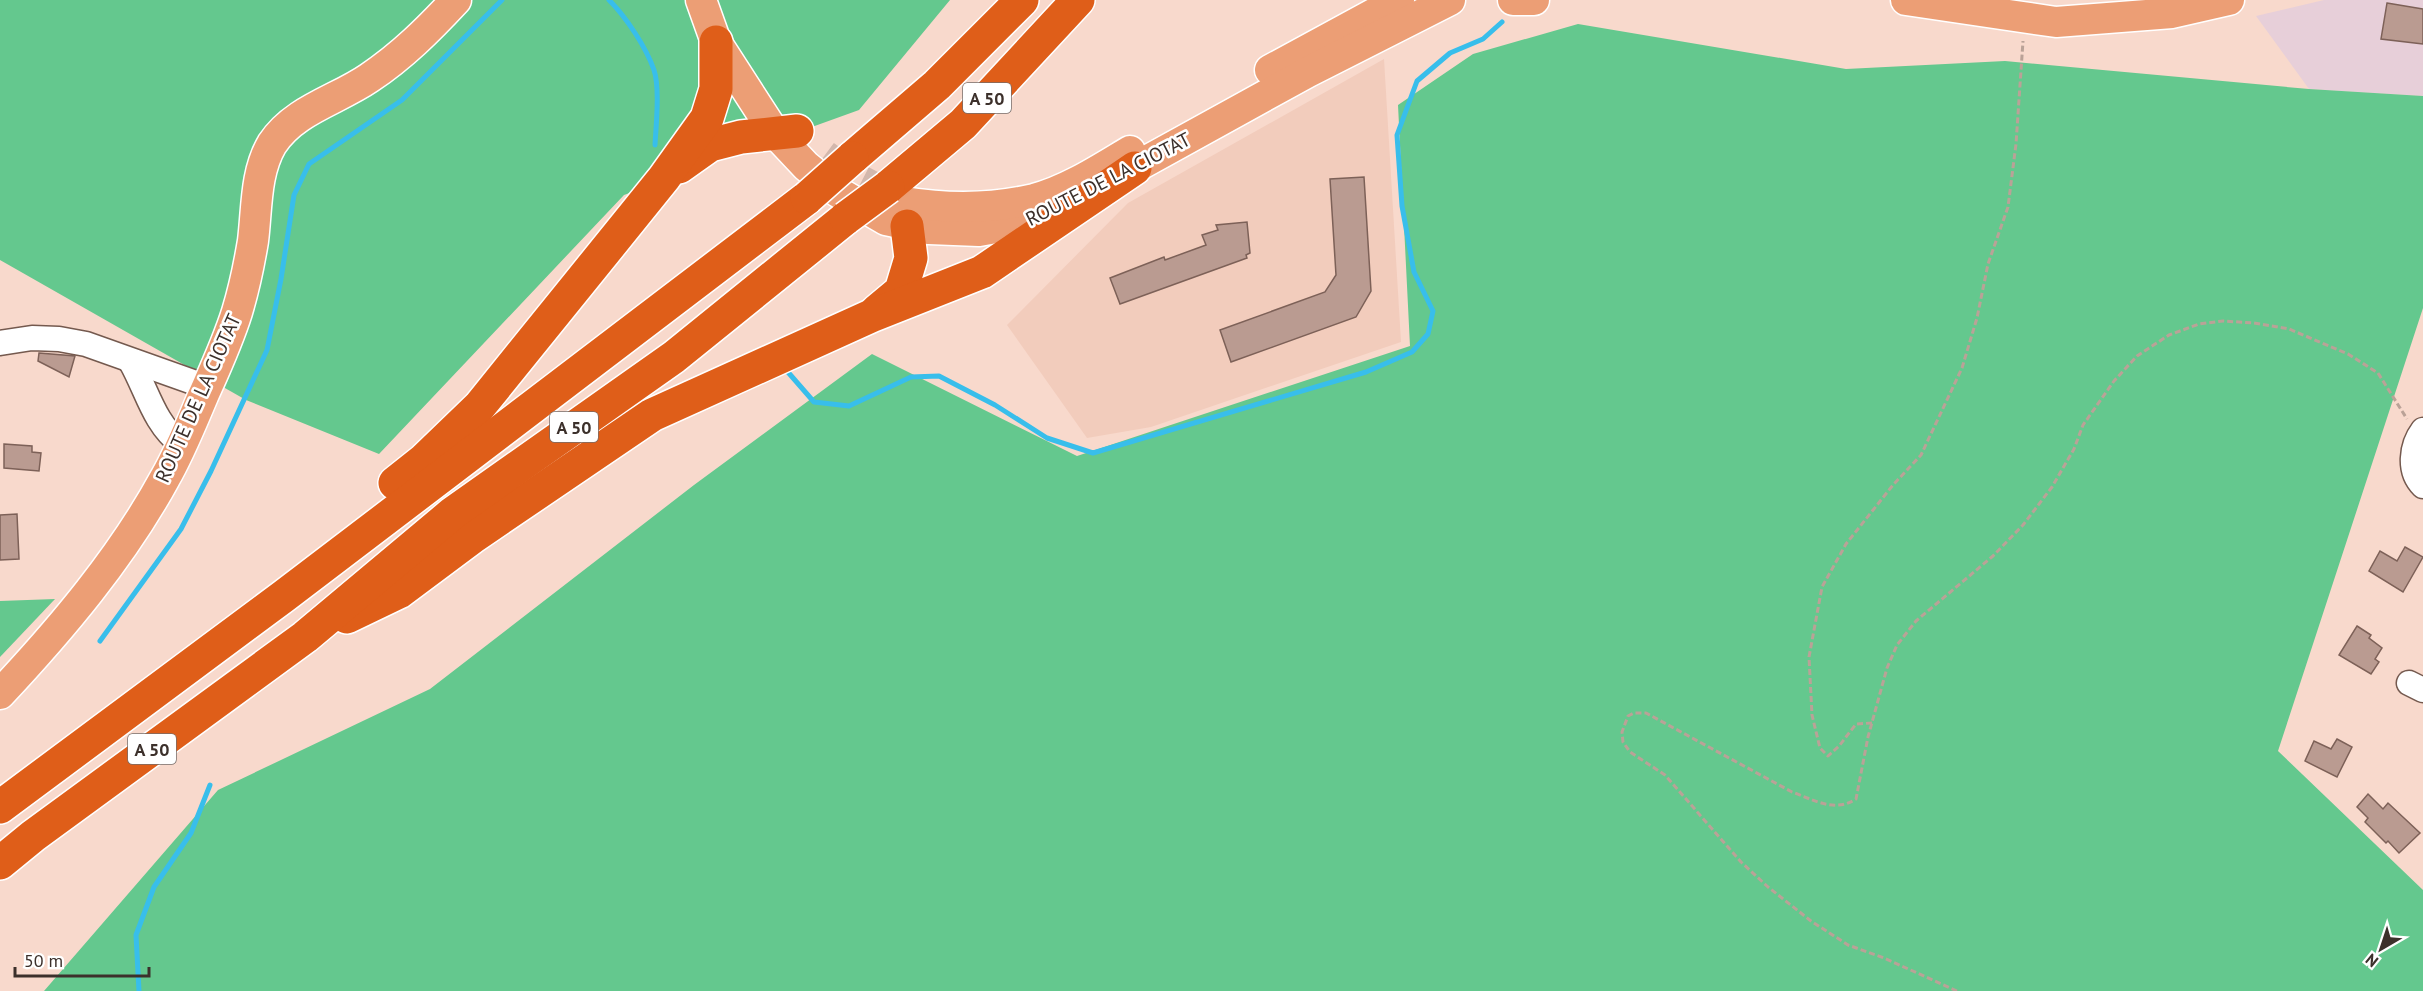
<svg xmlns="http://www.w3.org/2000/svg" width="2423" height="991" font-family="'PT Sans',sans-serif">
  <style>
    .built { fill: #f2ccbc }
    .industrial { fill: #e7cfd9 }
    .forest { fill: #64c88e }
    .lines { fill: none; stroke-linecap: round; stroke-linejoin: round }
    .stream { stroke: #38beeb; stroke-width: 5 }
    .building { fill: #ba9b91; stroke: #7d6158; stroke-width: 1.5 }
    .major-tunnel { stroke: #d2b7ac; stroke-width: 30; stroke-dasharray: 30 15; stroke-linecap: butt }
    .minor-casing { stroke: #74594e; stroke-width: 27 }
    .major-casing { stroke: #fff; stroke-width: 33 }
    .highway-casing { stroke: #fff; stroke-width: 36 }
    .path { stroke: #baa297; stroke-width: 3; stroke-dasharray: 6 3; stroke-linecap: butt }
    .minor { stroke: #fff; stroke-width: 24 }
    .major { stroke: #ec9e75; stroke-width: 30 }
    .highway { stroke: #df5e19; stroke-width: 33 }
    .highway-bridge-casing { stroke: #fff; stroke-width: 36; stroke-linecap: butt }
    .highway-bridge { stroke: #df5e19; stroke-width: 33 }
    .labels { text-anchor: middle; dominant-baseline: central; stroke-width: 5; stroke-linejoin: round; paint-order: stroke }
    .shield { fill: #fff; stroke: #766e6b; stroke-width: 1.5 }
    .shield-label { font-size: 18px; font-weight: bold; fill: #3c302b }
    .street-label { font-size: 20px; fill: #3c302b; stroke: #fff }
  </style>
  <rect width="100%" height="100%" fill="#f8d9cc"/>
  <!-- built -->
  <polygon class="built" points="1384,59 1401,342 1151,427 1087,438 1007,325 1128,203"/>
  <!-- industrial -->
  <polygon class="industrial" points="2324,0 2423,0 2423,96 2309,89 2256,16"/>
  <!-- forest -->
  <g class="forest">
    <polygon points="0,0 950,0 859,110 624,195 379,454 246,400 0,260"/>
    <polygon points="1578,24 1846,69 2005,61 2309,89 2423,96 2423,308 2278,751 2423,890 2423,991 44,991 218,790 430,689 694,485 872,354 1077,456 1410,346 1398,105 1473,54"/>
    <polygon points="55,599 0,657 0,601"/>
  </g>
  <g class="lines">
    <!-- stream -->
    <g class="stream">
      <path d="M609,0C626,17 646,47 654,70C660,88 656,126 655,145"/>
      <polyline points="787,371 814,402 849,406 911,377 939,376 995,405 1047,438 1093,453 1366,372 1412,352 1428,334 1433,311 1414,272 1402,206 1397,135 1417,81 1450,53 1483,39 1502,22"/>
      <polyline points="100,641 181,529 211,471 267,350 281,279 294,195 309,164 402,100 502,0"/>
      <polyline points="139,991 136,935 154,887 191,833 210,785"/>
    </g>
  </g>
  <!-- building -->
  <g class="building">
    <polygon points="2387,3 2423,9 2423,44 2381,39"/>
    <polygon points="1364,177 1371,291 1356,317 1231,362 1220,330 1325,292 1336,275 1330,179"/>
    <polygon points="1247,222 1250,253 1246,255 1247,258 1120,304 1110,278 1164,257 1165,260 1206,245 1202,235 1218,230 1216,225"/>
    <polygon points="39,353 75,356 69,377 38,361"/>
    <polygon points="4,444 32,446 32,452 41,453 39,471 4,468"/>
    <polygon points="17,514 19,559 0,560 0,515"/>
    <polygon points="2405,547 2423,557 2403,592 2369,571 2380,551 2397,561"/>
    <polygon points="2357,626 2371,635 2369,638 2382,648 2375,659 2379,662 2371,674 2339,655"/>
    <polygon points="2337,739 2352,747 2337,777 2305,761 2314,741 2331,749"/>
    <polygon points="2368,794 2383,809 2388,803 2420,833 2399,853 2388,841 2386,843 2365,822 2368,818 2357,807"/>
  </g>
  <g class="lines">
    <!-- major-tunnel -->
    <polyline class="major-tunnel" points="825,155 855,177 901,201"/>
    <defs>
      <g id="minor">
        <polyline points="0,343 32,338 59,339 86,344 207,387"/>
        <path d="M131,362C147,390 154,424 181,444"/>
        <path d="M2423,430C2411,446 2408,471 2423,486"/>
        <polyline points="2409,683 2423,690"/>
      </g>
      <g id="major">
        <polyline points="701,0 716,42 774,132 806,166 838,192 886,220 929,229 979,231 1024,223 1063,204"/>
        <polyline points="1513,0 1534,0"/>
        <polyline points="1906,0 2056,22 2172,13 2229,0"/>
        <polyline points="1270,70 1399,0"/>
        <polyline points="1114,179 1308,72 1450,0"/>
        <path d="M904,202C947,209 991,209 1034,199C1068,190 1100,169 1130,151"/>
        <path d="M0,694C61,629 122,557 165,478C180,452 191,424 203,396C215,369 228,341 237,312C244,289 249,265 253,241C257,209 255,173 272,144C294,110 337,100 369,78C402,56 429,29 456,0"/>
      </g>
      <g id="highway">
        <polyline points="852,158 937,85 1022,0"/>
        <polyline points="679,167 710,145 741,137 797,131"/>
        <polyline points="888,187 963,124 1078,0"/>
        <polyline points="877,311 901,291 911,258 907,226"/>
        <polyline points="395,483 424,460 479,407 664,178 707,118 716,89 716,42"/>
        <polyline points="347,617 399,592 474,536 652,415 871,316 982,272 1135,168"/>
        <polyline points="0,807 284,596 807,198"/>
        <polyline points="0,863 33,836 305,637 453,513 674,357 846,218"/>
      </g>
    </defs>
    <!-- minor casing -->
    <use href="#minor" class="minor-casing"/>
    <!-- major casing -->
    <use href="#major" class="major-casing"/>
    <!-- highway casing -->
    <use href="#highway" class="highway-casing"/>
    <!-- path -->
    <g class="path">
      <polyline points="1872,723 1856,724 1839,746 1828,756 1820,748 1812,715 1809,657 1822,587 1846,544 1893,485 1921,455 1962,368 1977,318 1988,264 2008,207 2016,144 2023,41"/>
      <path d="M1957,991L1884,958L1848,945L1811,921L1768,887L1741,862L1665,775L1630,752L1623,742L1622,732L1628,716L1634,713H1646L1792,792C1814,800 1835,813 1856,799L1868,737L1887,668L1897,645L1916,621L1993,556L2023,525L2052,487L2074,449L2083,425L2114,381L2137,356L2169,335L2199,324L2223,321L2254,323L2289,329L2348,354L2378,373L2407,419"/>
    </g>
    <!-- minor -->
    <use href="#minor" class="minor"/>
    <!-- major -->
    <use href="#major" class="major"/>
    <!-- highway -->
    <use href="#highway" class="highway"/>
    <defs>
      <g id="highway-bridge">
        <polyline points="807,198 852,158"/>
        <polyline points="846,218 888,187"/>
      </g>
    </defs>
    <!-- highway-bridge casing -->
    <use href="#highway-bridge" class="highway-bridge-casing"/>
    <!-- highway-bridge -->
    <use href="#highway-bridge" class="highway-bridge"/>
  </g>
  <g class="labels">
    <!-- shield labels -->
    <g class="shield">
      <rect x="963" y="83" width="48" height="30" rx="4.5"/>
      <rect x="550" y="412" width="48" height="30" rx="4.5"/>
      <rect x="128" y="734" width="48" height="30" rx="4.5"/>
    </g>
    <g class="shield-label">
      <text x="987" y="98">A 50</text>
      <text x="574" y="427">A 50</text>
      <text x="152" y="749">A 50</text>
    </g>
    <!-- street labels -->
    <g class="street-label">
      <text transform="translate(1108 179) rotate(-27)">ROUTE DE LA CIOTAT</text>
      <text transform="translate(198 398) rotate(-66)">ROUTE DE LA CIOTAT</text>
    </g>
  </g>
  <!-- north arrow -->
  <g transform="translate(2381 949) rotate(219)" stroke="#ffffff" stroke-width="4.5" paint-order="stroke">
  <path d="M0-4.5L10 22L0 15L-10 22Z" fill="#3c302b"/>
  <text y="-9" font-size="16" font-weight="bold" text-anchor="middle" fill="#3c302b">N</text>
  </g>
  <!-- scale -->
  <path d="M15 967v9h134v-9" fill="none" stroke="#3c302b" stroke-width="3"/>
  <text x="24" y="967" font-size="18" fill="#3c302b" stroke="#ffffff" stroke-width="4.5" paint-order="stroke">50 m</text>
</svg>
